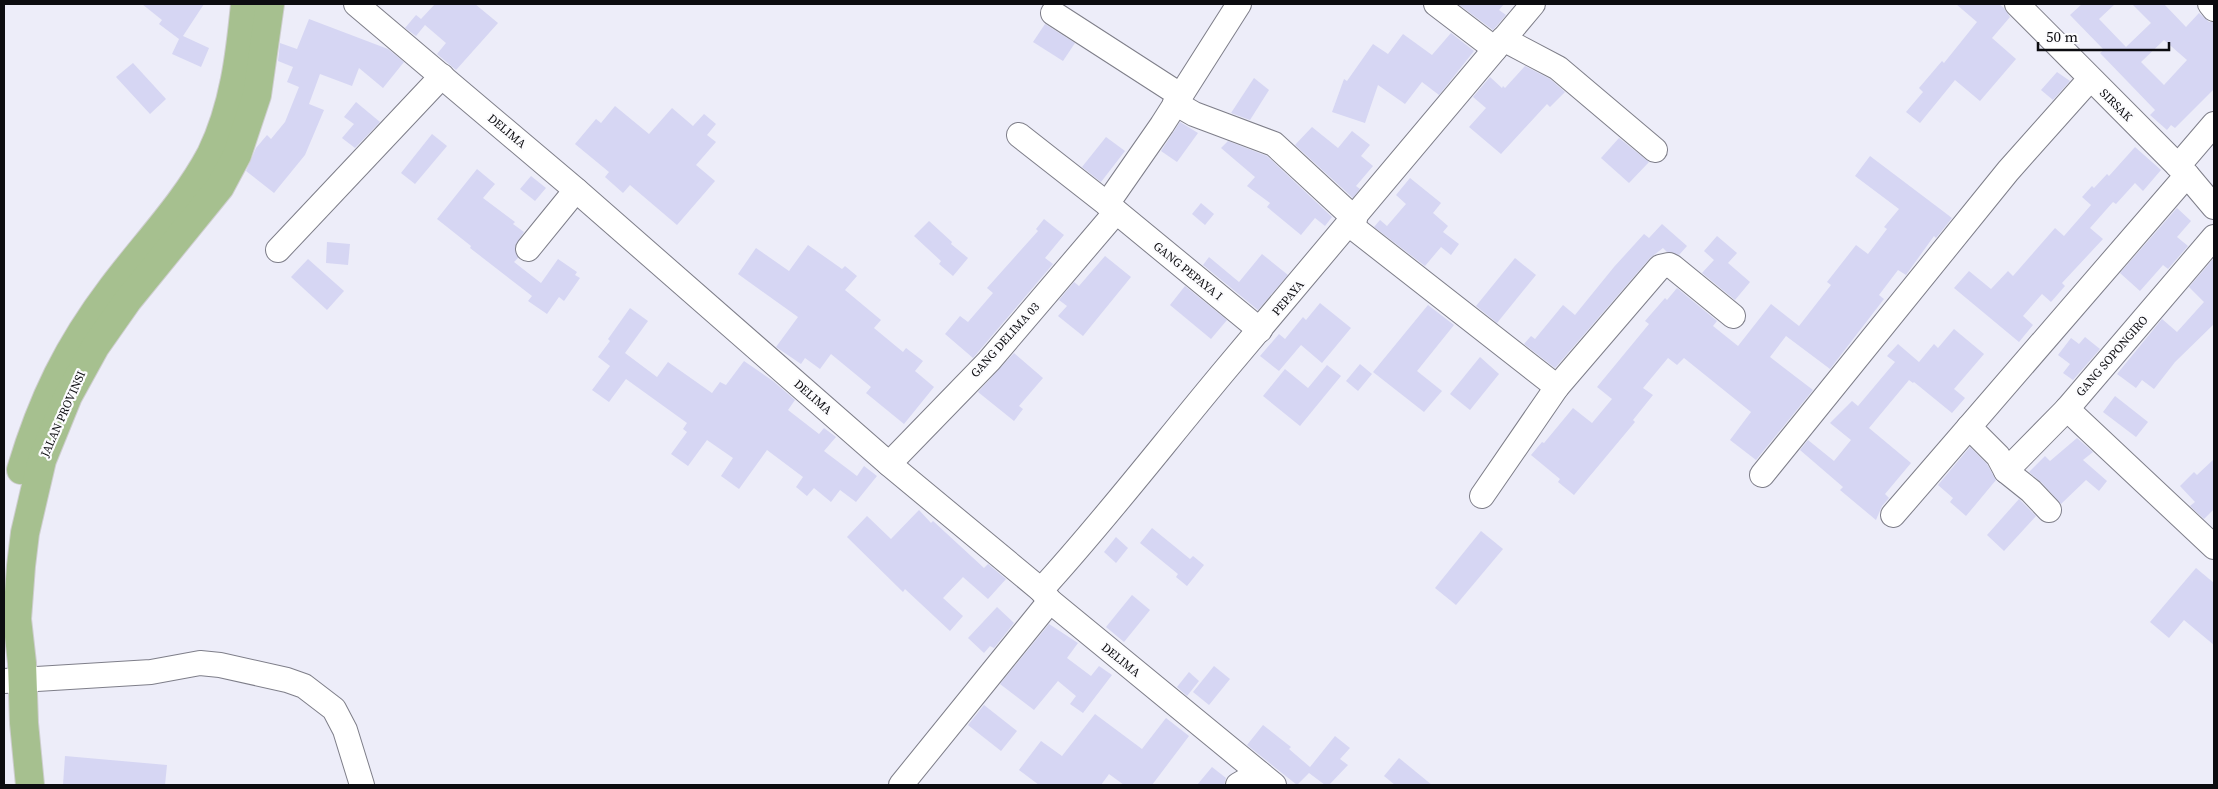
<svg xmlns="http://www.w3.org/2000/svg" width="2218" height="789" font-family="'Source Serif 4',serif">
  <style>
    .building { fill: #d6d6f3; fill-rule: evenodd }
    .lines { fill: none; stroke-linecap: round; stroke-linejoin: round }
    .minor-casing { stroke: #7e7e89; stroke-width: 26 }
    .major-casing { stroke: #cececf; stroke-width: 30 }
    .minor { stroke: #fff; stroke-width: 24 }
    .major { stroke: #a6c08f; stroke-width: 28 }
    .labels { text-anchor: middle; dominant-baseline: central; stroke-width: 4.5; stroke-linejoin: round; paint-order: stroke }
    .street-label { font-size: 12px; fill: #0c0c10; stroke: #fcfcfe }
  </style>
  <rect width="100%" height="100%" fill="#ededf9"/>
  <!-- building -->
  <g class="building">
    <polygon points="142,4 204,4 183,36 209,48 201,67 172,54 179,39 159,24 162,20"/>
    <polygon points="435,4 475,4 498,23 456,70 437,54 446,43 425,25 416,36 405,28 416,15 421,19"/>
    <polygon points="1458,4 1504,4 1499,10 1506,15 1493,30"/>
    <polygon points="1956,4 1999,4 2004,8 2010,17 1992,38 2016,59 1980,101 1955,80 1920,123 1906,112 1923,92 1919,88 1942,61 1944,63 1977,22"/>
    <path d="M2082,4H2115L2099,19L2126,47L2151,23L2132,4H2164L2186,27L2199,13L2209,22H2214V89L2175,128L2171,125L2167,130L2150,115L2155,110L2100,53L2104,50L2070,15ZM2164,40L2187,60L2164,85L2141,62Z"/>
    <polygon points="309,19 388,49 404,62 383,88 359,68 352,86 320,74 309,104 324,110 305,155 274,193 246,171 256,148 267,135 271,139 285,122 299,87 287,82 293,67 278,61 280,43 297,49"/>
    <polygon points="1045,24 1075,43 1063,61 1033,42"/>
    <polygon points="1451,33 1474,51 1439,95 1422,82 1405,104 1378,85 1365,123 1332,112 1344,79 1347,81 1373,44 1388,54 1403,34 1432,55"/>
    <polygon points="133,63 166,99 150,114 116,77"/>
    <polygon points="1525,66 1550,79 1565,92 1550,107 1547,104 1501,154 1469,127 1486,108 1473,97 1490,77 1502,88 1503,86 1505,88"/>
    <polygon points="2057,72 2070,81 2051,102 2053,100 2041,90"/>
    <polygon points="1254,78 1269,90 1250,120 1231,113"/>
    <polygon points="356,102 380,122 355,148 342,138 354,124 344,117"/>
    <polygon points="615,106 649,134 672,108 693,126 704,114 716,124 707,135 716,142 696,165 715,181 677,225 630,185 623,193 605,177 609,172 575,144 596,119 601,123"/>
    <polygon points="1180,122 1198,133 1177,162 1161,151"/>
    <polygon points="1312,127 1338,148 1352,131 1370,145 1361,156 1373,166 1356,186 1360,189 1353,198 1295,145"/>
    <polygon points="432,134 447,146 415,184 401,173"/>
    <polygon points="1106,137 1125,151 1101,182 1082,167"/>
    <polygon points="1619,138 1649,162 1629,183 1601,158"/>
    <polygon points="1228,141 1267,156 1332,217 1325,226 1315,218 1301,235 1267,207 1270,203 1247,186 1255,177 1221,148"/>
    <polygon points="2135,147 2161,170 2143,191 2135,183 2116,204 2113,202 2090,228 2103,239 2062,283 2065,286 2051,302 2042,294 2023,316 2033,325 2019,342 1954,288 1969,271 1991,289 2008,271 2013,276 2055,228 2064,236 2091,205 2082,197 2092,186 2094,188 2107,174 2109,176"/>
    <polygon points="1870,156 1952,218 1936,238 1934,236 1906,275 1898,270 1879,295 1884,299 1830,369 1786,336 1770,357 1813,390 1756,460 1730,440 1751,412 1684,358 1677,365 1668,358 1643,388 1653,395 1633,420 1635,422 1574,495 1558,482 1560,479 1531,455 1542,442 1544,443 1573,408 1592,423 1612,399 1597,387 1649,324 1645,321 1665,298 1667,300 1677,288 1717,321 1713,326 1738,346 1771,304 1799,326 1831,285 1827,282 1856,245 1868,254 1887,229 1884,227 1899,209 1855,176"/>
    <polygon points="477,169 495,184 483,198 515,222 513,224 524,232 515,246 518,258 514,262 541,283 558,259 577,272 575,275 580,278 564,301 559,297 547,314 528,301 532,296 470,248 471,246 437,219"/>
    <polygon points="531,176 546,188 535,201 520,189"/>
    <polygon points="1410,178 1441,203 1433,213 1448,226 1443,232 1459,244 1451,255 1441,247 1425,266 1374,227 1380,220 1387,226 1406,204 1396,195"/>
    <polygon points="1201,203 1214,214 1205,225 1192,214"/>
    <polygon points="2177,208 2191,221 2177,237 2188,246 2168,269 2163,265 2140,291 2120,273"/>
    <polygon points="1044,219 1064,235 1045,258 1053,264 973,358 945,334 960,316 968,322 993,293 987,288 1038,231 1036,229"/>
    <polygon points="929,221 952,242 951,244 968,258 953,276 939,264 941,261 914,236"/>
    <polygon points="1662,224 1687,246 1679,255 1667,252 1663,248 1650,258 1555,368 1524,344 1531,336 1535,339 1563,305 1575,315 1614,267 1644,234 1649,238"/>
    <polygon points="1717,236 1737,253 1728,263 1750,282 1735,300 1702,273 1714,260 1704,251"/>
    <polygon points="327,242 350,244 348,265 326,263"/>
    <polygon points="808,245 842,269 845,266 857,276 845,290 881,320 874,328 903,352 906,348 923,361 915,371 934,387 904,424 866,393 871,387 831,354 820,369 805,358 801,364 776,347 798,317 738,274 756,248 789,271"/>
    <polygon points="1262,254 1288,275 1258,310 1203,265 1209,257 1239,282"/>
    <polygon points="1105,256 1131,277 1083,336 1058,316 1067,306 1059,300 1074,282 1079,286"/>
    <polygon points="1515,258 1536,275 1497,323 1476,306"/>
    <polygon points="2214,258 2214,324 2175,362 2154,389 2142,380 2136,388 2117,374 2162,319 2177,332 2204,302 2189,287"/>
    <polygon points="308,259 344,291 327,310 291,277"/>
    <polygon points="1185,286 1227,320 1211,339 1170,305"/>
    <polygon points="1320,303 1351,328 1322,363 1301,345 1279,371 1260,356 1279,334 1285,339 1303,317 1306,320"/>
    <polygon points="1428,305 1454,325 1417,371 1442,391 1424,412 1373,372"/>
    <polygon points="630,308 648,321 625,353 657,377 668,362 712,393 720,382 726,385 744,361 773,381 795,400 788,410 819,434 824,428 836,437 824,451 857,476 864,466 877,476 856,502 840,490 831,502 814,488 807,496 796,487 803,477 767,450 739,489 721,476 733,458 707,440 688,466 671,454 687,432 683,429 687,423 626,379 609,402 592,390 610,366 598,357 610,341 608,339"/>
    <polygon points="1954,329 1984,354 1954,389 1965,398 1952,413 1914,382 1913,383 1909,380 1869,428 1911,463 1885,494 1889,498 1882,506 1876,520 1840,490 1843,487 1800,450 1808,440 1834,461 1851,440 1830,423 1852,401 1858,406 1895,362 1887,356 1898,344 1919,362 1934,344 1938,348"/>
    <polygon points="2085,337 2100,349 2073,380 2063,373 2070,364 2058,355 2071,338 2079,344"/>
    <polygon points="1014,353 1043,378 1019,406 1023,409 1014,421 978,392"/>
    <polygon points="1480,357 1499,374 1470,410 1450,394"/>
    <polygon points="1360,364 1372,374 1358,391 1346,381"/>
    <polygon points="1327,365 1341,376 1300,426 1263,396 1285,369 1308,388"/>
    <polygon points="2115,396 2148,422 2136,437 2103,412"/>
    <polygon points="2077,438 2093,452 2083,460 2107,481 2099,491 2086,480 2061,504 2041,482 2029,472 2045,456 2050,461"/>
    <polygon points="1970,447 1987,464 1996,480 1966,516 1950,502 1953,498 1938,485"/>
    <polygon points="2214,459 2214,509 2204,519 2190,506 2195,502 2180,486 2194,472 2197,475"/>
    <polygon points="2019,499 2036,516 2004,551 1987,535"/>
    <polygon points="919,510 931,523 933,521 984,568 988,564 1006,579 988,599 963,577 943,598 963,616 950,631 905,589 903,592 847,537 867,516 891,539"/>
    <polygon points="1152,528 1190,559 1193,556 1204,565 1187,586 1176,577 1178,574 1140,543"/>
    <polygon points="1481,531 1503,549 1456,605 1435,588"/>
    <polygon points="1116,537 1128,548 1116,563 1104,552"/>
    <polygon points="2196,568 2214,583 2214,645 2184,620 2169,638 2150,622"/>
    <polygon points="1132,595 1150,610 1124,642 1106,627"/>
    <polygon points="997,607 1014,623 994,648 990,646 984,653 968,638"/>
    <polygon points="1049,624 1078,643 1067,658 1091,676 1099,666 1112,675 1083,713 1070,704 1076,696 1058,681 1034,710 1000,684"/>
    <polygon points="1214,666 1230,679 1209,705 1193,692"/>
    <polygon points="1189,672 1199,681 1187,696 1177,687"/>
    <polygon points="984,705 1017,731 1001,751 968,725"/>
    <polygon points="1095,714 1142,749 1166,718 1189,736 1152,785 1124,785 1109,774 1101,785 1039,785 1019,770 1041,741 1062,756"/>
    <polygon points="1263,725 1291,747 1289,749 1310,767 1335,736 1350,748 1340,759 1348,765 1329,785 1325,785 1309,773 1297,785 1247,745"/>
    <polygon points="65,756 167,765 165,785 63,785"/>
    <polygon points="1399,758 1432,785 1395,785 1384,776"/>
    <polygon points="1212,767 1226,778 1224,785 1197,785"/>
  </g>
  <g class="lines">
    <defs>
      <g id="minor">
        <polyline points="356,4 576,190 889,464 1041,590 1050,601 1274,785"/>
        <polyline points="1436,4 1495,49"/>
        <polyline points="2017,4 2187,175 2214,207"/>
        <polyline points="2210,4 2214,9"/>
        <polyline points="1053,13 1180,95"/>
        <polyline points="1503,39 1558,68 1655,150"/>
        <polyline points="1175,103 1194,114 1274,144 1355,219"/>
        <polyline points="1019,135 1107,204 1260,330"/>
        <polyline points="2178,166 2214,124"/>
        <polyline points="1107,204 1162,125 1239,4"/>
        <polyline points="1350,225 1557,387"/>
        <polyline points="528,249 576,190"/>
        <polyline points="278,250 442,76"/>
        <polyline points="2067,409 2214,547"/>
        <polyline points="1969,427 1998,456 2006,471 2031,491 2049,510"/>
        <polyline points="889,464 989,361 1116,212"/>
        <polyline points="2006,471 2067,409 2214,237"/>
        <polyline points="1762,475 2008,171 2090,79"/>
        <polyline points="1482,496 1557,387 1660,267 1669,265 1673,267 1733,316"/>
        <polyline points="1893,515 2187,175"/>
        <path d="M1041,590C1106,519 1164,443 1226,369C1329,248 1431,126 1533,4"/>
        <polyline points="4,681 151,672 200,663 220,665 287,680 304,686 334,709 345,730 362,785"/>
        <polyline points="901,785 1050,601"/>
        <polyline points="1238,785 1259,773"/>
      </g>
      <g id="major">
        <path d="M21,470C42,400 68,346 112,288C145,244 185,203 211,154C234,107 240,55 245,4"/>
        <polyline points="30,785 24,723 22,663 17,619 21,566 25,533 42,460 68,396 95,347 128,300 220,187 237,155 257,95 270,4"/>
      </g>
    </defs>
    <!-- minor casing -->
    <use href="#minor" class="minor-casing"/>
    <!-- major casing -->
    <use href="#major" class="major-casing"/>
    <!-- minor -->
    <use href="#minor" class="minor"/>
    <!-- major -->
    <use href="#major" class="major"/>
  </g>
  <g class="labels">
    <!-- street labels -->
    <g class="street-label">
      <text transform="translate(2116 105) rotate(45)">SIRSAK</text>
      <text transform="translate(507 131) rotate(40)">DELIMA</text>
      <text transform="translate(1188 271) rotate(39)">GANG PEPAYA I</text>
      <text transform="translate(1288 298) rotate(-50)">PEPAYA</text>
      <text transform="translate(1005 340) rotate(-48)">GANG DELIMA 03</text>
      <text transform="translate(2112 356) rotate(-49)">GANG SOPONGIRO</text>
      <text transform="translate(813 397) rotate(41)">DELIMA</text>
      <text transform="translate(63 414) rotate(-66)">JALAN PROVINSI</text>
      <text transform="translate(1121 660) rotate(39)">DELIMA</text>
    </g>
  </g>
  <!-- border -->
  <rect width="2218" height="789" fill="none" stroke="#0c0c10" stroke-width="10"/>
  <!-- scale -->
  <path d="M2038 42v8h131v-8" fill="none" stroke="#0c0c10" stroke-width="2.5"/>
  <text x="2046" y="42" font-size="15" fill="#0c0c10" stroke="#fcfcfe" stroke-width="4" paint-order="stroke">50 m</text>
</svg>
